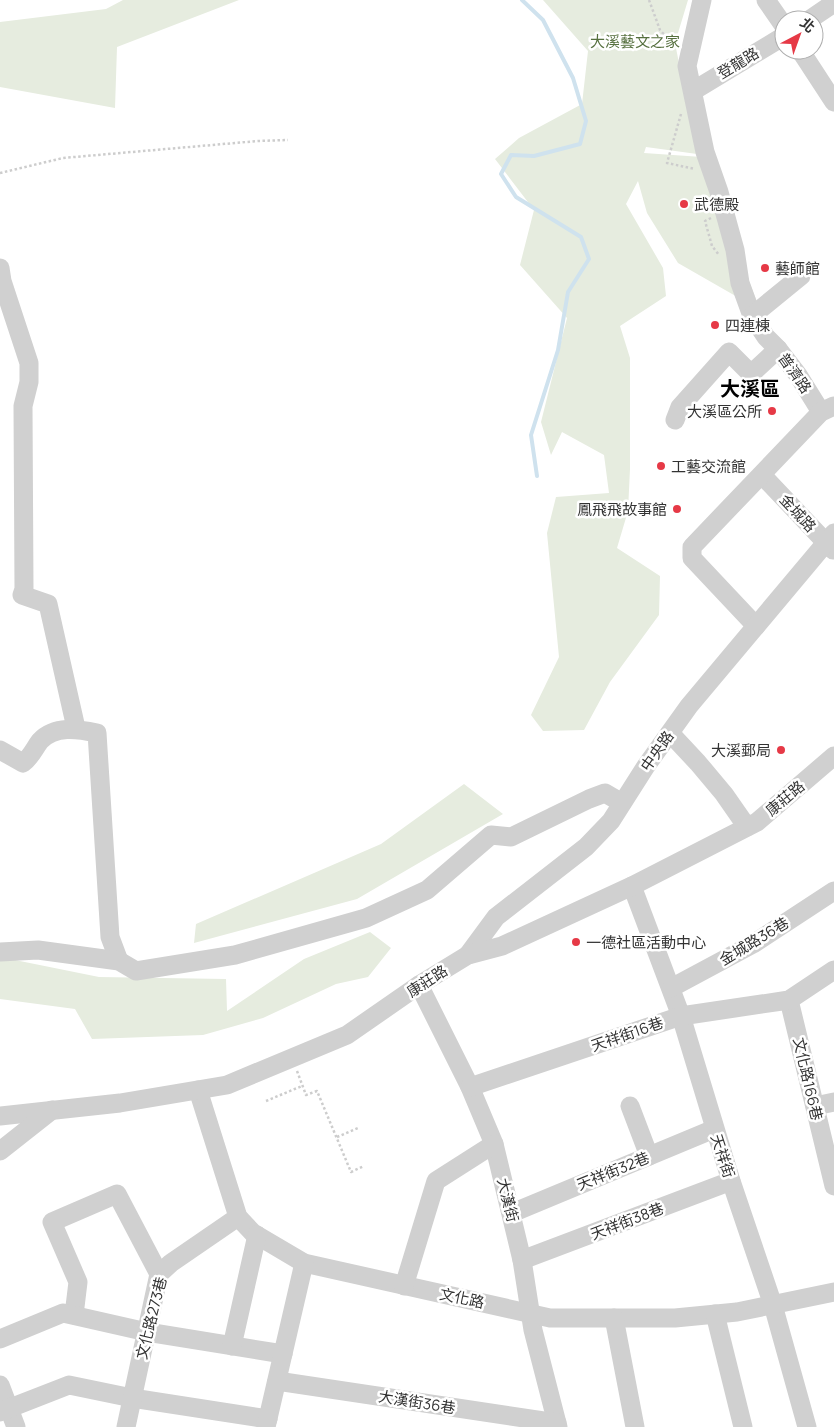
<svg xmlns="http://www.w3.org/2000/svg" width="834" height="1427" font-family="Manrope,'Noto Sans TC',sans-serif">
  <style>
    .green { fill: #e6ecdf }
    .lines { fill: none; stroke-linecap: round; stroke-linejoin: round }
    .stream { stroke: #cfe2ee; stroke-width: 4 }
    .path { stroke: #cdcdcd; stroke-width: 2.5; stroke-dasharray: 2.5 2.5; stroke-linecap: butt }
    .minor { stroke: #d0d0d0; stroke-width: 19 }
    .poi-dot { fill: #e63946; stroke: #fff; stroke-width: 2 }
    .labels { text-anchor: middle; dominant-baseline: central; stroke-width: 5; stroke-linejoin: round; paint-order: stroke }
    .park-label { font-size: 15px; fill: #56703f; stroke: #fff }
    .street-label { font-size: 15px; fill: #333; stroke: #fff }
    .poi-label { font-size: 15px; fill: #333; stroke: #fff; text-anchor: start }
    .district-label { font-size: 20px; font-weight: bold; fill: #000; stroke: #fff }
  </style>
  <rect width="100%" height="100%" fill="#fff"/>
  <!-- green -->
  <g class="green">
    <polygon points="123,0 239,0 117,47 115,108 0,87 0,22 106,9"/>
    <polygon points="543,0 688,0 675,43 697,154 646,147 644,153 702,157 760,310 678,263 647,213 638,181 626,204 663,268 666,296 620,326 630,358 630,469 628,511 617,548 660,576 659,615 610,682 584,730 543,731 531,715 559,657 547,533 556,497 609,493 604,455 562,432 551,455 541,422 567,318 520,265 534,210 495,159 519,138 582,104 588,51"/>
    <polygon points="464,784 503,814 357,899 194,943 196,924 381,844"/>
    <polygon points="370,932 391,948 368,977 336,984 263,1018 203,1035 92,1039 75,1009 0,999 0,957 99,977 226,979 227,1011 304,959"/>
  </g>
  <g class="lines">
    <!-- stream -->
    <polyline class="stream" points="522,0 543,20 573,78 586,121 580,144 534,156 511,155 501,174 516,197 581,237 589,259 568,292 558,350 531,435 537,476"/>
    <!-- path -->
    <g class="path">
      <polyline points="649,0 660,30 676,48"/>
      <polyline points="681,114 667,163 695,169"/>
      <polyline points="0,173 63,158 258,141 288,140"/>
      <polyline points="711,218 705,221 712,246 719,255"/>
      <polyline points="297,1071 306,1095 317,1091 351,1172 364,1166"/>
      <polyline points="266,1101 302,1086"/>
      <polyline points="337,1137 358,1128"/>
    </g>
    <!-- minor -->
    <g class="minor">
      <polyline points="702,0 687,66 705,152 719,192 735,250 740,283 752,316 766,337 778,349 798,375 821,412"/>
      <polyline points="766,0 784,26"/>
      <polyline points="809,20 834,3"/>
      <polyline points="800,50 834,102"/>
      <polyline points="693,91 784,36"/>
      <polyline points="0,268 2,281 29,363 29,382 23,406 24,589 22,595 48,604 76,728"/>
      <polyline points="752,316 801,276"/>
      <polyline points="675,420 680,407 729,352 751,374 778,349"/>
      <polyline points="762,475 833,550"/>
      <polyline points="756,626 692,558 692,547 821,412 834,406"/>
      <polyline points="670,733 698,763 724,794 747,827"/>
      <path d="M0,750L23,763C31,757 34,749 40,741C55,725 78,729 97,733L110,937L119,961"/>
      <polyline points="632,886 681,1016 731,1181 773,1305 807,1427"/>
      <polyline points="0,952 38,950 119,961 136,971 235,955 366,918 427,890 491,835 511,837 589,799 605,793 622,803"/>
      <polyline points="468,955 496,917 586,847 611,821 646,766 689,706 834,533"/>
      <polyline points="419,985 470,1087 494,1144 522,1260 533,1330 558,1427"/>
      <polyline points="671,988 753,944 834,891"/>
      <polyline points="789,1000 834,1186"/>
      <polyline points="470,1087 681,1016 789,1000 834,970"/>
      <polyline points="198,1090 238,1217 253,1233 304,1263 550,1318 675,1318 737,1312 834,1292"/>
      <polyline points="630,1106 649,1156"/>
      <polyline points="815,1106 834,1102"/>
      <polyline points="0,1116 120,1103 227,1085 347,1035 419,985 468,955 502,946 632,886 757,822 834,756"/>
      <polyline points="0,1151 52,1110"/>
      <polyline points="512,1213 714,1129"/>
      <polyline points="522,1260 731,1181"/>
      <polyline points="404,1286 436,1181 494,1144"/>
      <polyline points="715,1314 743,1427"/>
      <polyline points="74,1315 78,1282 52,1222 117,1194 159,1274"/>
      <polyline points="614,1318 635,1427"/>
      <polyline points="0,1339 63,1313 147,1332 283,1354"/>
      <polyline points="232,1346 257,1235"/>
      <polyline points="277,1381 557,1423"/>
      <polyline points="0,1385 16,1427"/>
      <polyline points="0,1412 69,1385 132,1398 268,1419"/>
      <polyline points="126,1427 159,1274 171,1263 238,1217"/>
      <polyline points="266,1427 304,1263"/>
    </g>
  </g>
  <!-- markers -->
  <g class="poi-dot">
    <circle cx="684" cy="204" r="5"/>
    <circle cx="765" cy="268" r="5"/>
    <circle cx="715" cy="325" r="5"/>
    <circle cx="772" cy="411" r="5"/>
    <circle cx="661" cy="466" r="5"/>
    <circle cx="677" cy="509" r="5"/>
    <circle cx="781" cy="750" r="5"/>
    <circle cx="576" cy="942" r="5"/>
  </g>
  <g class="labels">
    <!-- park labels -->
    <g class="park-label">
      <text x="635" y="41">大溪藝文之家</text>
    </g>
    <!-- street labels -->
    <g class="street-label">
      <text transform="translate(738 63) rotate(-31)">登龍路</text>
      <text transform="translate(795 373) rotate(55)">普濟路</text>
      <text transform="translate(798 513) rotate(47)">金城路</text>
      <text transform="translate(657 751) rotate(-55)">中央路</text>
      <text transform="translate(785 798) rotate(-40)">康莊路</text>
      <text transform="translate(754 941) rotate(-31)">金城路36巷</text>
      <text transform="translate(427 981) rotate(-33)">康莊路</text>
      <text transform="translate(627 1034) rotate(-19)">天祥街16巷</text>
      <text transform="translate(808 1079) rotate(77)">文化路166巷</text>
      <text transform="translate(723 1156) rotate(72)">天祥街</text>
      <text transform="translate(613 1171) rotate(-22)">天祥街32巷</text>
      <text transform="translate(508 1200) rotate(76)">大漢街</text>
      <text transform="translate(627 1221) rotate(-21)">天祥街38巷</text>
      <text transform="translate(462 1298) rotate(12)">文化路</text>
      <text transform="translate(151 1318) rotate(-76)">文化路273巷</text>
      <text transform="translate(417 1402) rotate(9)">大漢街36巷</text>
    </g>
    <!-- poi labels -->
    <g class="poi-label">
      <text x="694" y="204">武德殿</text>
      <text x="775" y="268">藝師館</text>
      <text x="725" y="325">四連棟</text>
      <text x="762" y="411" text-anchor="end">大溪區公所</text>
      <text x="671" y="466">工藝交流館</text>
      <text x="667" y="509" text-anchor="end">鳳飛飛故事館</text>
      <text x="771" y="750" text-anchor="end">大溪郵局</text>
      <text x="586" y="942">一德社區活動中心</text>
    </g>
    <!-- district labels -->
    <g class="district-label">
      <text x="750" y="388">大溪區</text>
    </g>
  </g>
  <!-- north arrow -->
  <g transform="translate(799 35) rotate(41)"><circle r="24" fill="#ffffff" stroke="#adadad"/>
  <path d="M0-4L9 19L0 12L-9 19Z" fill="#e63946"/>
  <text y="-8" font-size="14" font-weight="bold" text-anchor="middle" fill="#333333">北</text>
  </g>
</svg>
